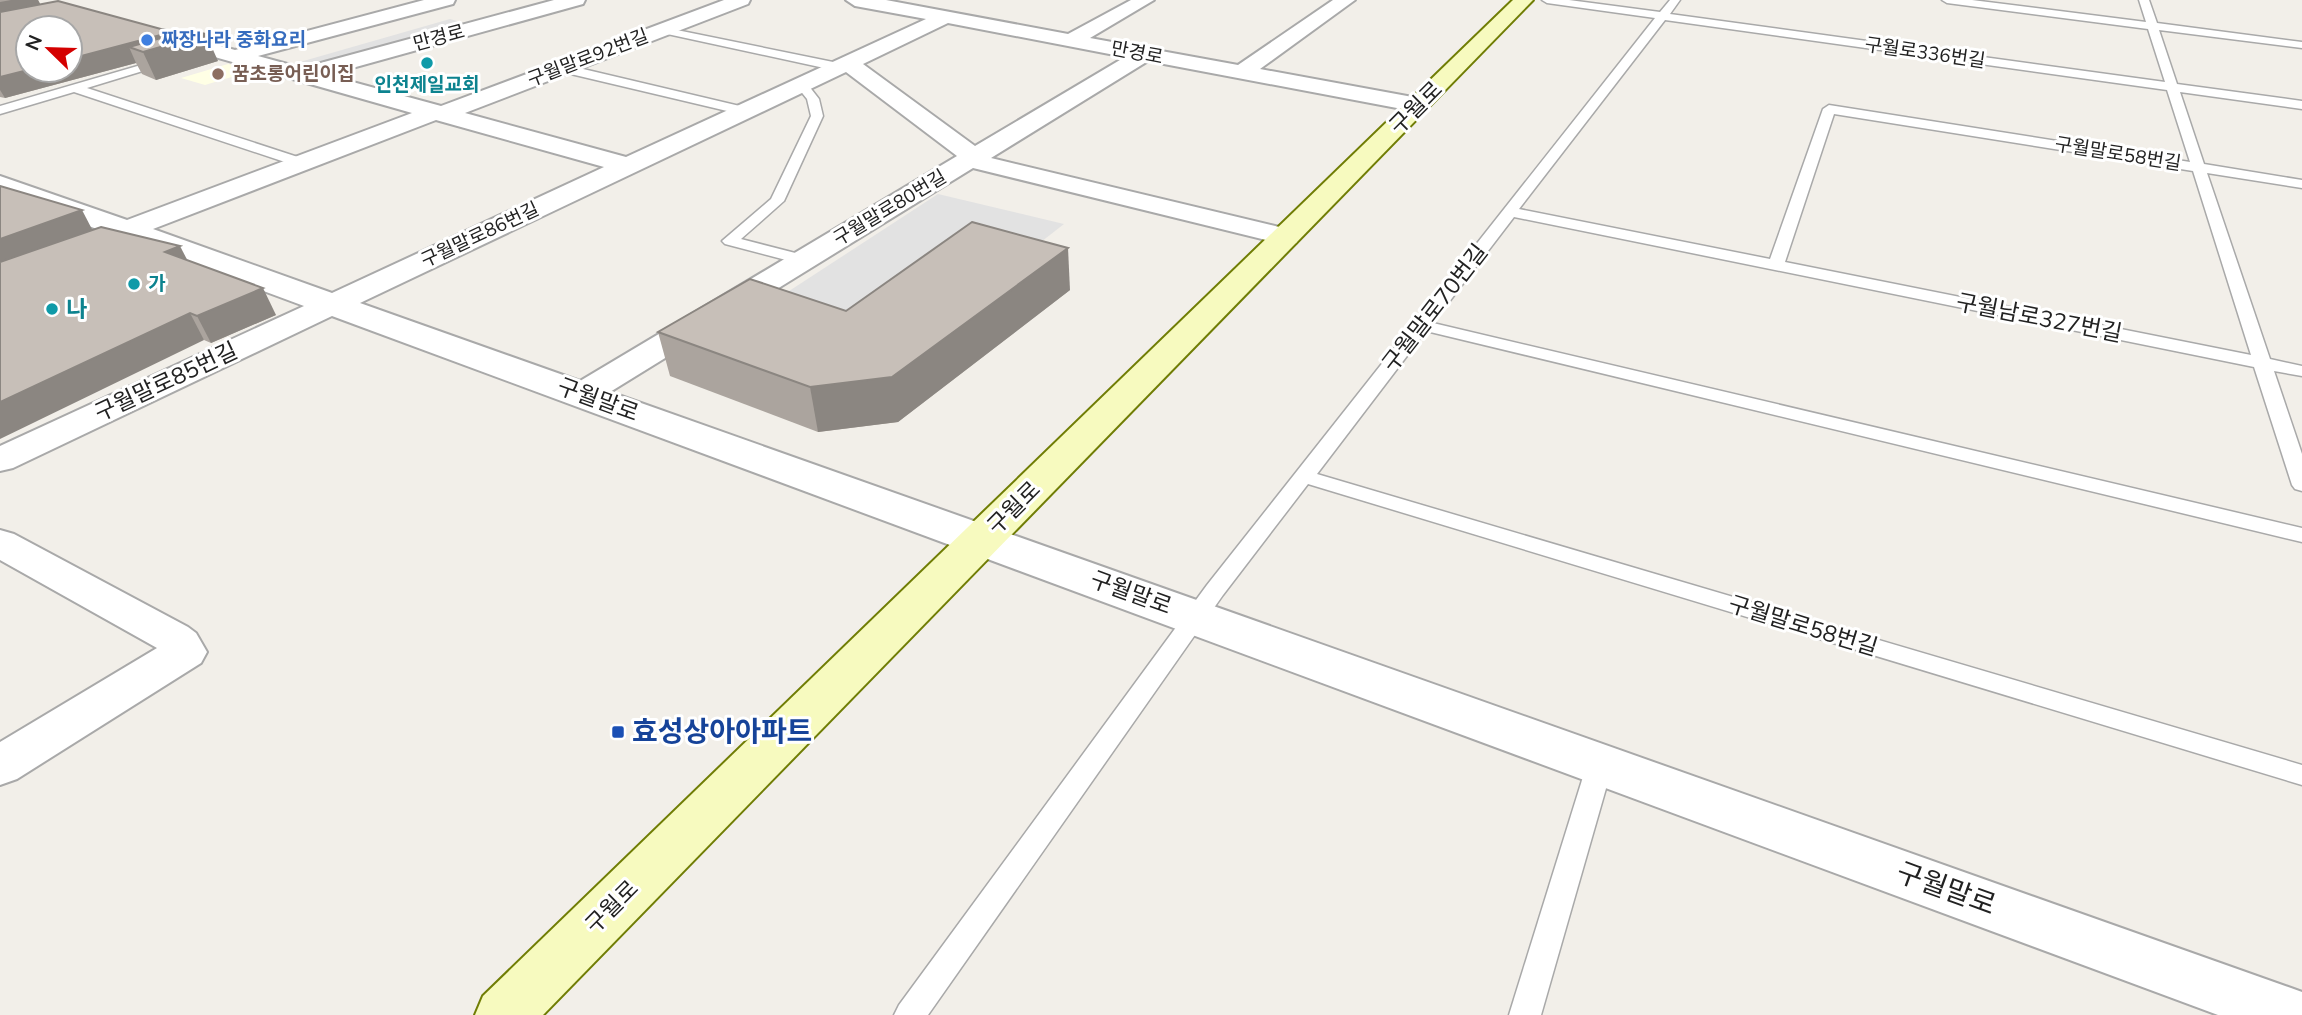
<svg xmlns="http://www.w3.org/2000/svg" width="2302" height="1015" font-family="'Nunito Sans','Noto Sans KR',sans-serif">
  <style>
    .education { fill: #ffffe5 }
    .parking { fill: #e2e2e2 }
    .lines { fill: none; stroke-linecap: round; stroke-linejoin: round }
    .lane-casing { stroke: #a9a9a9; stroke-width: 3 }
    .street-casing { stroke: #a9a9a9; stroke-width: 4 }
    .secondary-casing { stroke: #707d05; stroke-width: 4 }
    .lane { fill: #fff; fill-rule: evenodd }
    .street { fill: #fff; fill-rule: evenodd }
    .secondary { fill: #f7fabf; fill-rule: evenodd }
    .wall { fill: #aba49e }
    .shaded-wall { fill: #8b8681 }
    .building { fill: #c7bfb8; stroke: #8b8681; stroke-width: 2 }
    .shop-dot { fill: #3f7fe0; stroke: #fff; stroke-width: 2.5 }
    .culture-dot { fill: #0f9aa8; stroke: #fff; stroke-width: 2.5 }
    .education-dot { fill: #8d6e63; stroke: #fff; stroke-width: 2.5 }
    .transit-dot { fill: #1a4fb4; stroke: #fff; stroke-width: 2.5 }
    .labels { text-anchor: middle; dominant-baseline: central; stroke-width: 6; stroke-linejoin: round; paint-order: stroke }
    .far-street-label { font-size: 19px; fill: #222; stroke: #fff }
    .far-shop-label { font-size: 19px; font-weight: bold; fill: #366cbe; stroke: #fff; text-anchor: start }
    .far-education-label { font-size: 19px; font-weight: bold; fill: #785e54; stroke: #fff; text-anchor: start }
    .far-culture-label { font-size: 19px; font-weight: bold; fill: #0d838f; stroke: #fff }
    .street-label { font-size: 23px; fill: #222; stroke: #fff }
    .culture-label { font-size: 23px; font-weight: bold; fill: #0d838f; stroke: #fff; text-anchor: start }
    .near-transit-label { font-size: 28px; font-weight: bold; fill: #164399; stroke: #fff; text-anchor: start }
    .near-street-label { font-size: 28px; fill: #222; stroke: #fff }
  </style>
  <rect width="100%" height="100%" fill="#f2efe9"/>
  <!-- education -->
  <polygon class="education" points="228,64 255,70 205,85 181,78"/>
  <!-- parking -->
  <g class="parking">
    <polygon points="450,19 474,26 313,71 293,64"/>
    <polygon points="938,194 1064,224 1009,267 871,341 763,308"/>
  </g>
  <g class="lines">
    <defs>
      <g id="lane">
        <path d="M1542,0H1569L1660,12L1670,0H1680L1670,14L2165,82L2148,29L1947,3L1942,0H1972L2146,22L2139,0H2149L2157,23L2302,42V48L2159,30L2177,84L2302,101V109L2180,92L2204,164L2302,180V188L2207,173L2270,359L2302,366V376L2274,371L2302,454V491L2295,489L2292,485L2254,367L1514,217L1433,323L2302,528V542L1426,331L1317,474L2302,765V785L1308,484L1223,595L928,1015H894L899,1005L1207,585L1655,18L1547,3ZM1665,20L2167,90L2190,162L1829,105L1823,109L1770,259L1519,209ZM1834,114L2193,171L2251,355L1785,262Z"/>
        <polygon points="662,27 838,63 844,67 838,71 658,32 657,30"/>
        <polygon points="165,58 171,61 169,63 87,88 307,160 307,166 297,166 74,92 0,114 0,106"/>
        <polygon points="562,64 744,107 750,111 744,115 558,71 556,68"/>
        <polygon points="801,80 805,81 819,99 823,116 784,201 741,239 811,257 813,260 805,265 725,244 722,241 771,199 811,116 807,99 795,84"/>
        <polygon points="1600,754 1609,757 1613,764 1541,1015 1509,1015 1587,764 1591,757"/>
      </g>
      <g id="street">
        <path d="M424,0H455L453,4L258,56L302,68L554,0H585L583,4L327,75L441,106L724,0H750L748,4L465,113L626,157L926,19L855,6L846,0H886L1068,34L1131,0H1154L1090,38L1238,65L1333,0H1355L1260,69L1418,98L1426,100L1430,105L1426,110L1418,112L1148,61L991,158L1296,231L1300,237L1296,243L1286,245L973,168L610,392L2291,988L2302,992V1015H2218L332,316L13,468L0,471V446L304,306L0,193V176L127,220L412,113L155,40L152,36L155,32L162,30L235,50ZM948,23L1125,57L975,146L863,64ZM846,72L957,156L580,381L360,303ZM436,120L604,167L332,293L153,229Z"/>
        <polygon points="0,530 14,534 188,627 196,633 207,652 201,663 17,779 0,785 0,742 157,648 0,560"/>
      </g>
      <polygon id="secondary" points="1513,0 1533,0 543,1015 475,1015 483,996"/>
    </defs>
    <!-- lane casing -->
    <use href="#lane" class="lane-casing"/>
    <!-- street casing -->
    <use href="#street" class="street-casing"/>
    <!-- secondary casing -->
    <use href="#secondary" class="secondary-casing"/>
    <!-- lane -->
    <use href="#lane" class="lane"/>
    <!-- street -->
    <use href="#street" class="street"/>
    <!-- secondary -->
    <use href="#secondary" class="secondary"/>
  </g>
  <!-- wall -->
  <g class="wall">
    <polygon points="0,0 38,0 40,4 173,34 218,61 156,80 142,74 136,63 5,98 0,97"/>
    <polygon points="93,230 188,261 276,315 211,343 204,340"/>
    <polygon points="1070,290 898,422 818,432 670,376 658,332 846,311"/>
  </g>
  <!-- shaded-wall -->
  <g class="shaded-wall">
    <polygon points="11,0 38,0 45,13 0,22 0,2"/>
    <polygon points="172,32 177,42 206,34 218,61 156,80 143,52 129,47 136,63 5,98 0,90 0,77 28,70 70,70 70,59"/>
    <polygon points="82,210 95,235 0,270 0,239"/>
    <polygon points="180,246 193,271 165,252"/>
    <polygon points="1068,248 1070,290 898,422 818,432 810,387"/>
    <polygon points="263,288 276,315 211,343 197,316"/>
    <polygon points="190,313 204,340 0,439 0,402"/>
  </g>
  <!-- building -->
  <g class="building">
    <polygon points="58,1 172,32 70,59 70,28 28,28 28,70 0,77 0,12"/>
    <polygon points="189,30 206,34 143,52 129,47"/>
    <polygon points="0,186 82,210 0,239"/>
    <polygon points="972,222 1068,248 892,377 810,387 658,332 750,279 846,311"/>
    <polygon points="101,227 180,246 165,252 263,288 197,316 190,313 0,402 0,262"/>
  </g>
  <!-- markers -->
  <circle class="shop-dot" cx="147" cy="40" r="7"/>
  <g class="culture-dot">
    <circle cx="427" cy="63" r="7"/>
    <circle cx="134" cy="284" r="7"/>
    <circle cx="52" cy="309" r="7"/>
  </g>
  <circle class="education-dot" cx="218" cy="74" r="7"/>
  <rect class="transit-dot" x="611" y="725" width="14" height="14" rx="3.5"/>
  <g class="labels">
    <!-- far-street labels -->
    <g class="far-street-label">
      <text transform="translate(439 38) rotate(-15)">만경로</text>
      <text transform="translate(1137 53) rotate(11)">만경로</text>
      <text transform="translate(1925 53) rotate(8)">구월로336번길</text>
      <text transform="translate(588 58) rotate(-21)">구월말로92번길</text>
      <text transform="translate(2118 154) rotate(9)">구월말로58번길</text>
      <text transform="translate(890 208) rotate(-31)">구월말로80번길</text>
      <text transform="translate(480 235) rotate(-25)">구월말로86번길</text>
    </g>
    <!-- far-shop labels -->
    <g class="far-shop-label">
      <text x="161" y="40">짜장나라 중화요리</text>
    </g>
    <!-- far-education labels -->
    <g class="far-education-label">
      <text x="232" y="74">꿈초롱어린이집</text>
    </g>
    <!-- far-culture labels -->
    <g class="far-culture-label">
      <text x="427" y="85">인천제일교회</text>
      <text x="148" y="284" text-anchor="start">가</text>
    </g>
    <!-- street labels -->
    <g class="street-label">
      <text transform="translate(1416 108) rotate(-45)">구월로</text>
      <text transform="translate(1435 308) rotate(-52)">구월말로70번길</text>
      <text transform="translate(2039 318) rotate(11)">구월남로327번길</text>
      <text transform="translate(166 382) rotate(-25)">구월말로85번길</text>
      <text transform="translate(598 400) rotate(20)">구월말로</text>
      <text transform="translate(1014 508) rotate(-45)">구월로</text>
      <text transform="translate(1131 593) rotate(20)">구월말로</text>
      <text transform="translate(1803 626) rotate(17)">구월말로58번길</text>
      <text transform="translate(612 907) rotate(-45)">구월로</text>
    </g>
    <!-- culture labels -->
    <g class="culture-label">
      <text x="66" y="309">나</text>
    </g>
    <!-- near-transit labels -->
    <g class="near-transit-label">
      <text x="632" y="732">효성상아아파트</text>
    </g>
    <!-- near-street labels -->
    <g class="near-street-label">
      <text transform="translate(1946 889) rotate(20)">구월말로</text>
    </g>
  </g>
  <!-- north arrow -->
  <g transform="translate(49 49) rotate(293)"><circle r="33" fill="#ffffff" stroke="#a7a7a7" stroke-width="2"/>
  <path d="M0-5L12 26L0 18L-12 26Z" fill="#d40000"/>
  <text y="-10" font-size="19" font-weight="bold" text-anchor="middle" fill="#222222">N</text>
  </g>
</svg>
